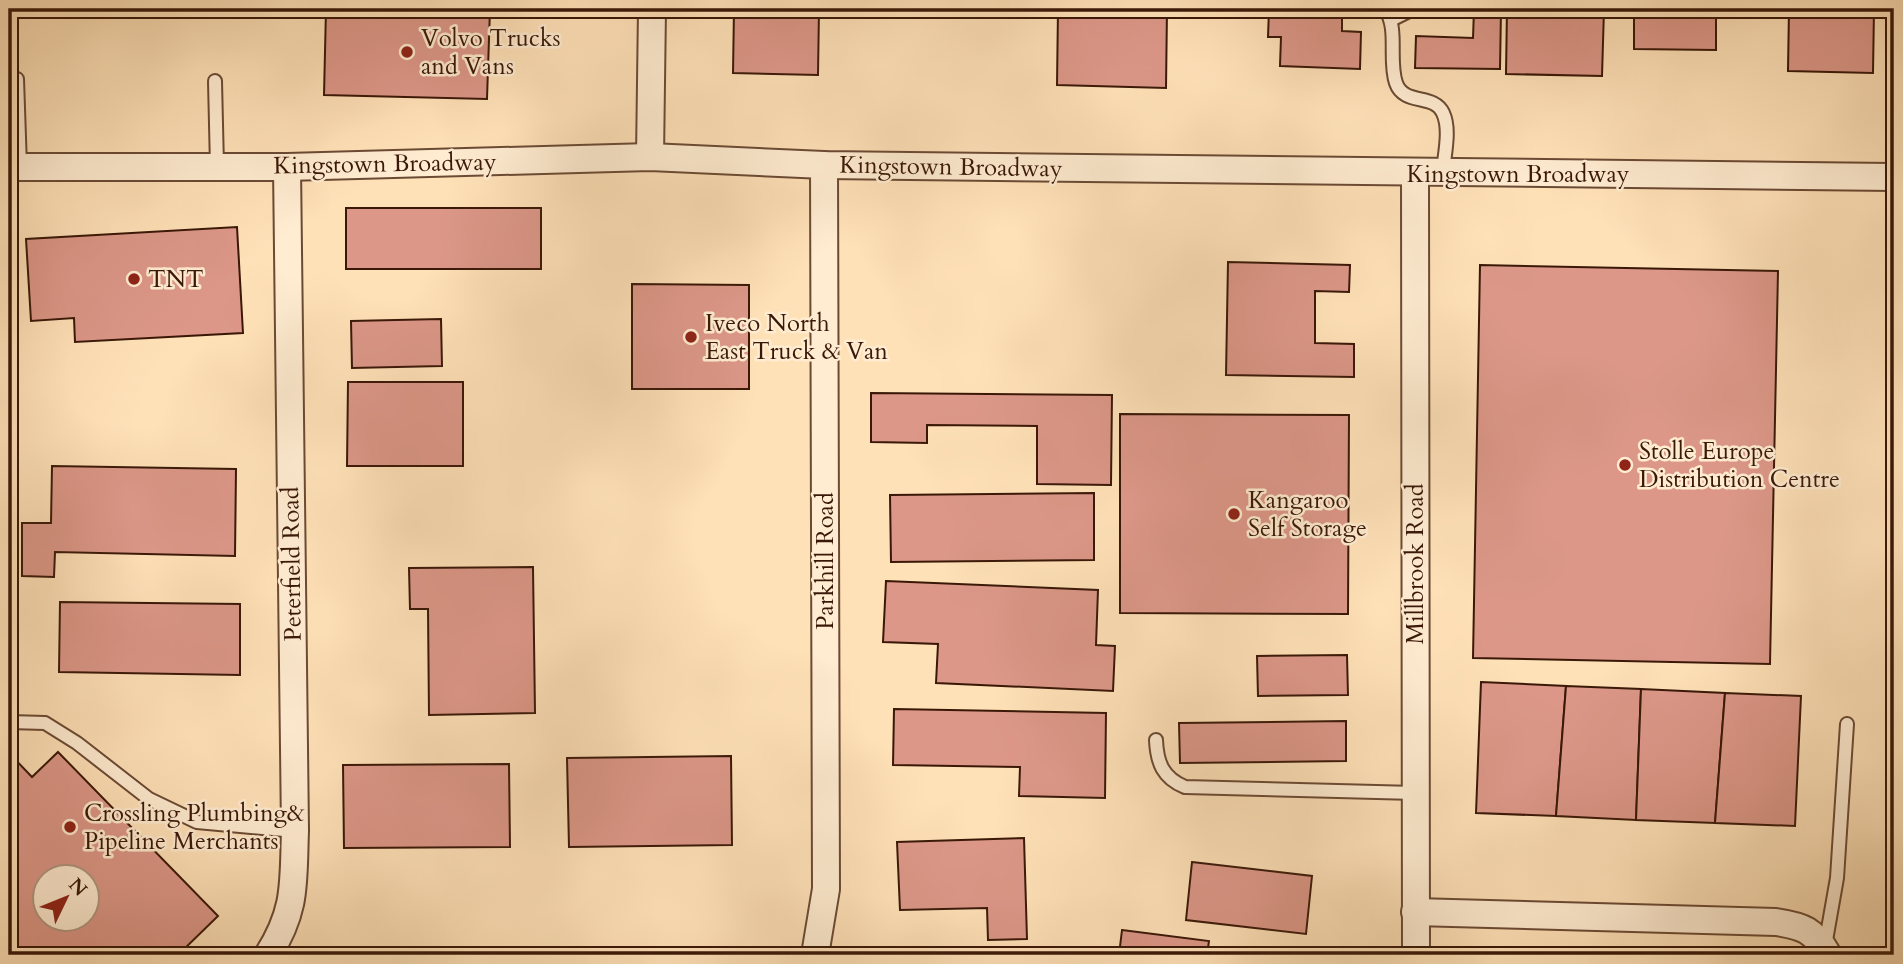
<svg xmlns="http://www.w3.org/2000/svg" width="1903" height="964" font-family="Cardo,serif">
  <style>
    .building { fill: #dc9788; stroke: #3a1808; stroke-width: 2; fill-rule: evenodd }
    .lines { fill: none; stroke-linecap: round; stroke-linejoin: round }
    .lane-casing { stroke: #6b4a34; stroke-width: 16 }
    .street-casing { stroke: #6b4a34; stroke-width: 30 }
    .lane { stroke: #ffecd1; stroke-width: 12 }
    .street { stroke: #ffecd1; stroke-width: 26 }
    .poi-dot { fill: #8f2418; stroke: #ffecd1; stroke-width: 2.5 }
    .labels { text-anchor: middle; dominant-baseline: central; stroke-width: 5; stroke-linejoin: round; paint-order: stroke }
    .poi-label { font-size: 24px; fill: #3a1808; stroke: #ffecd1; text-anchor: start }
    .street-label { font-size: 24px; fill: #3a1808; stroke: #ffecd1 }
  </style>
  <rect width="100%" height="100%" fill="#ffe1b8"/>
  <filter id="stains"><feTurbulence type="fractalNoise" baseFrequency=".00286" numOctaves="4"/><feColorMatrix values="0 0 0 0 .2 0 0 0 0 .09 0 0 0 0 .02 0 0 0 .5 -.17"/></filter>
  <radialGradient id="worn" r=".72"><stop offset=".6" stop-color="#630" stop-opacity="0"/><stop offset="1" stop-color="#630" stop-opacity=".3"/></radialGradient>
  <!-- building -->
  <g class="building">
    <polygon points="326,9 490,9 487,99 324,95"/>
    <polygon points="734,9 819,9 818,75 733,73"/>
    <polygon points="1058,9 1167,9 1166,88 1057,85"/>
    <polygon points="1269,9 1342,9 1342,31 1361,32 1360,69 1280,66 1281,37 1268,37"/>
    <polygon points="1474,9 1501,9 1500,69 1415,68 1416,36 1473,38"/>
    <polygon points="1507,9 1604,9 1602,76 1506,74"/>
    <polygon points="1634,9 1716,9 1716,50 1634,49"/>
    <polygon points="1789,9 1874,9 1873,73 1788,71"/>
    <rect x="346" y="208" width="195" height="61"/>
    <polygon points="237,227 243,333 75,342 74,318 31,321 26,239"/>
    <polygon points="1228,262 1350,265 1349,292 1315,291 1315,343 1354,344 1354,377 1226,375"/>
    <polygon points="1480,265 1778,271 1770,664 1473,658"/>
    <polygon points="632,284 749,285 749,389 632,389"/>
    <polygon points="441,319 442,366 352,368 351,321"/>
    <polygon points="348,382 463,382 463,466 347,466"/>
    <polygon points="871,393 1112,395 1111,485 1037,484 1037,426 927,425 927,443 871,442"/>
    <polygon points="1120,414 1349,415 1348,614 1120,613"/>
    <polygon points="52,466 236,469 235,556 55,552 54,577 22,576 22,523 51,523"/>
    <polygon points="1094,493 1094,560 891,562 890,495"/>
    <polygon points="533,567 535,713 429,715 428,609 410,609 409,568"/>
    <polygon points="886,581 1098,590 1096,645 1115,646 1113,691 936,683 938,644 883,642"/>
    <polygon points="60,602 240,604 240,675 59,672"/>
    <polygon points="1347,655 1348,695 1258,696 1257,656"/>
    <polygon points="1481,682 1566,686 1556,816 1476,813"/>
    <polygon points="1566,686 1641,689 1636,820 1556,816"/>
    <polygon points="1641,689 1725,693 1715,823 1636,820"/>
    <polygon points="1725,693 1801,696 1795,826 1715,823"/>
    <polygon points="894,709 1106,713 1105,798 1019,796 1020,767 893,765"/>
    <polygon points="1346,721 1346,761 1180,763 1179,723"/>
    <path d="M58,752L218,916L178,955H9V753L32,777ZM46,876H88V918H46Z"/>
    <polygon points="731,756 732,845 569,847 567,758"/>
    <polygon points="509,764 510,847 344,848 343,765"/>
    <polygon points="1024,838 1027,939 988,940 987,908 900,910 897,842"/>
    <polygon points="1192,862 1312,876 1306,934 1186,920"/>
    <polygon points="1122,930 1209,941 1207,955 1119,955"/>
  </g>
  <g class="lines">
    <defs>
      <g id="lane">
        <path d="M1385,9C1399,29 1388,60 1396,83C1404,106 1434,93 1443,113C1451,130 1444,155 1443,173"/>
        <polyline points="1391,20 1413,9"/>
        <polyline points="17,79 20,167"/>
        <polyline points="215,81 217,167"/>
        <polyline points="9,722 45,723 77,743 149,799 197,822 295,831"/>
        <path d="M1156,740C1157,763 1163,778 1185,787L1415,793"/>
        <polyline points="1825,946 1837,878 1847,724"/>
      </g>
      <g id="street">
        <polyline points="650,157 652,9"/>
        <polyline points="9,167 287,167 650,157 824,165 1894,177"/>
        <polyline points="1415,173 1416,955"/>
        <path d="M1415,912L1776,922C1803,926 1814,930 1828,955"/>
        <path d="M268,955C297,909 293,883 295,831L287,167"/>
        <polyline points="815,955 826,889 824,165"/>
      </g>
    </defs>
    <!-- lane casing -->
    <use href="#lane" class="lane-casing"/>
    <!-- street casing -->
    <use href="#street" class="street-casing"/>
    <!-- lane -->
    <use href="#lane" class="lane"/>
    <!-- street -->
    <use href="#street" class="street"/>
  </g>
  <!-- markers -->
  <g class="poi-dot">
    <circle cx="407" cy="52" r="7"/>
    <circle cx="134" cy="279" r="7"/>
    <circle cx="691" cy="337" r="7"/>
    <circle cx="1625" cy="465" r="7"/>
    <circle cx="1234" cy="514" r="7"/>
    <circle cx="70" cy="827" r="7"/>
  </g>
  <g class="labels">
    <!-- poi labels -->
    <g class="poi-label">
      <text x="421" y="38">Volvo Trucks<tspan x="421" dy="28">and Vans</tspan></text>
      <text x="148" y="279">TNT</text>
      <text x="705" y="323">Iveco North<tspan x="705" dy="28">East Truck &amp; Van</tspan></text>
      <text x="1639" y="451">Stolle Europe<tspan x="1639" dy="28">Distribution Centre</tspan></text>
      <text x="1248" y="500">Kangaroo<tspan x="1248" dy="28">Self Storage</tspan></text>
      <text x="84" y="813">Crossling Plumbing&amp;<tspan x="84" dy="28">Pipeline Merchants</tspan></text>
    </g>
    <!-- street labels -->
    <g class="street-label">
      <text transform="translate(385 164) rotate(-1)">Kingstown Broadway</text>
      <text transform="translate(951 167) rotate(1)">Kingstown Broadway</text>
      <text x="1518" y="174">Kingstown Broadway</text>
      <text transform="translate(825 561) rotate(-90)">Parkhill Road</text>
      <text transform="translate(292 564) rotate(-91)">Peterfield Road</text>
      <text transform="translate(1415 564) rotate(-90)">Millbrook Road</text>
    </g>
  </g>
  <!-- margin -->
  <rect width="1903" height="964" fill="none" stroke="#ffe1b8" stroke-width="35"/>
  <rect x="10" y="10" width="1882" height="943" fill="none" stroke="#3a1808" stroke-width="3.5"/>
  <rect x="18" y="18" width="1868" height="929" fill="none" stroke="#3a1808" stroke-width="2"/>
  <!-- north arrow -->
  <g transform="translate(66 898) rotate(47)"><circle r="33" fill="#ffecd1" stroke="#b09781" stroke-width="2"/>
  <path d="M0-5L12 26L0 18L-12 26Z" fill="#8f2418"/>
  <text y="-10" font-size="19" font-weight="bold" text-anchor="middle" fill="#3a1808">N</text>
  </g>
  <rect width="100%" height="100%" filter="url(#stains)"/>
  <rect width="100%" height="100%" fill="url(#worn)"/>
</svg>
